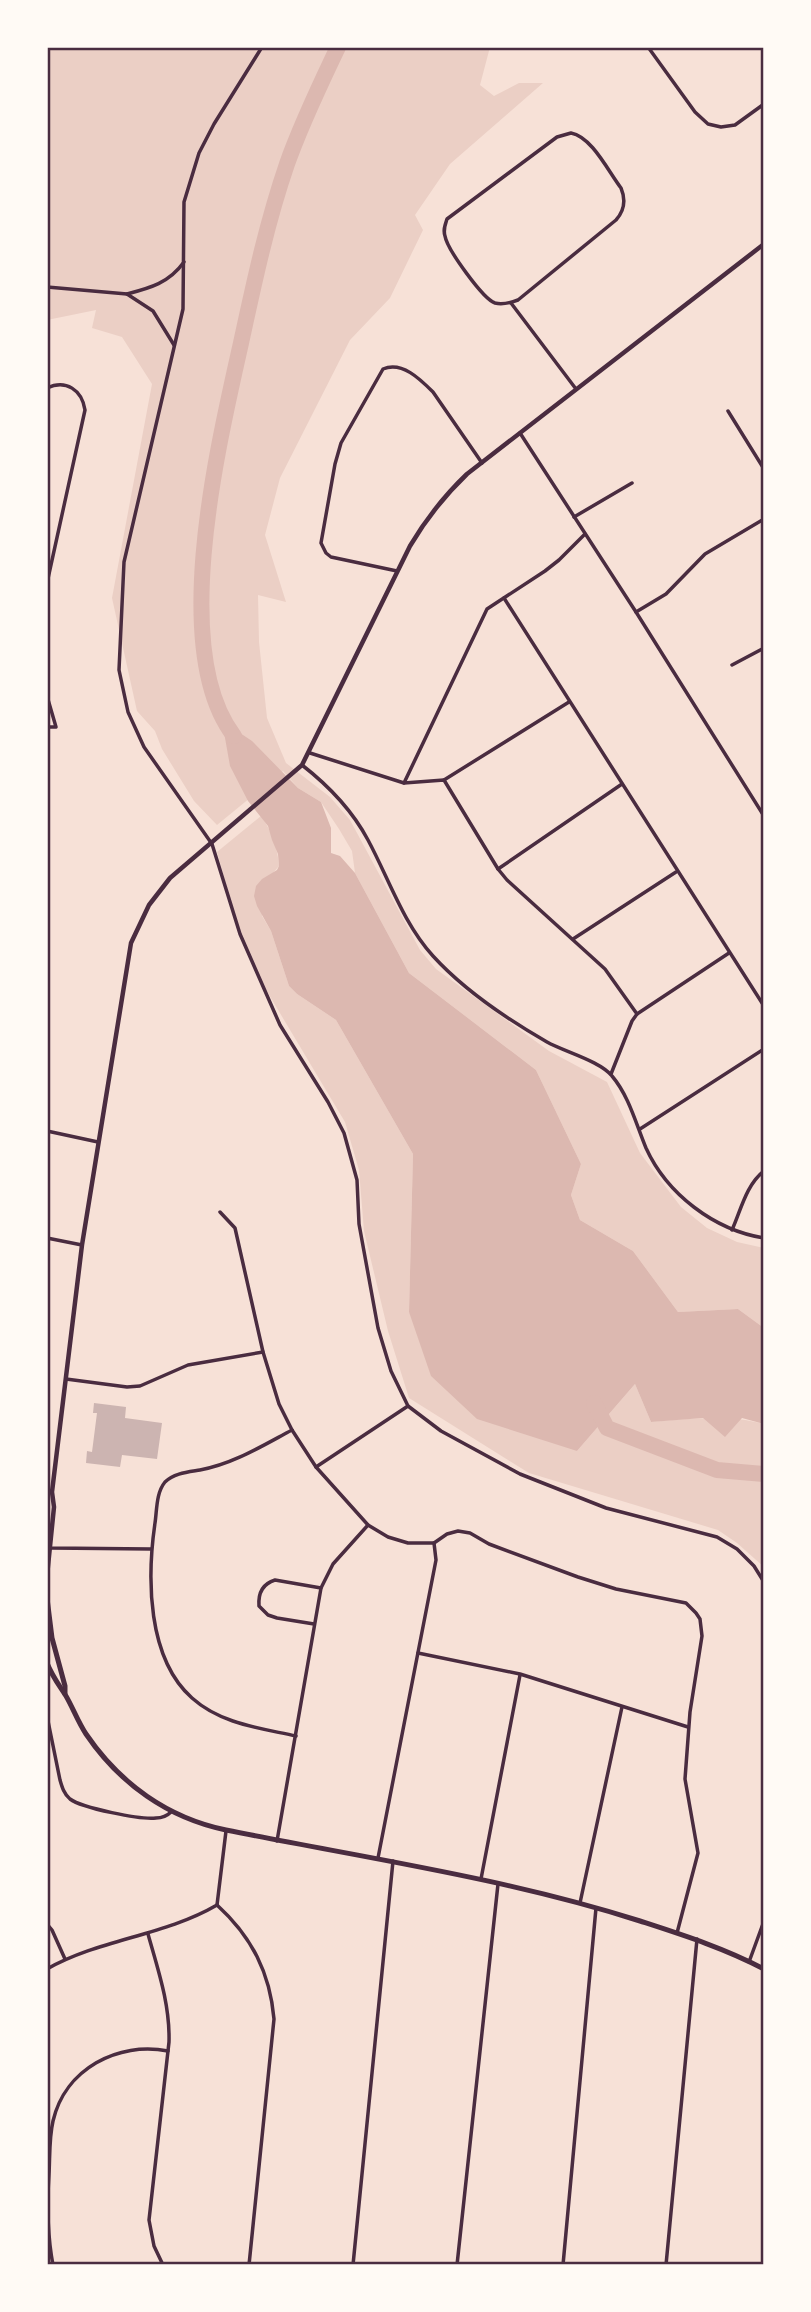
<svg xmlns="http://www.w3.org/2000/svg" width="811" height="2312" font-family="'DM Sans',sans-serif">
  <style>
    .green { fill: #ebcfc5 }
    .water { fill: #dcb8b0 }
    .lines { fill: none; stroke-linecap: round; stroke-linejoin: round }
    .river { stroke: #dcb8b0; stroke-width: 16 }
    .building { fill: #ccb4b1 }
    .minor { stroke: #4a2c40; stroke-width: 3.5 }
    .tertiary { stroke: #4a2c40; stroke-width: 4.5 }
    .secondary { stroke: #4a2c40; stroke-width: 5 }
    .neatline { fill: none; stroke: #4a2c40; stroke-width: 2.5 }
  </style>
  <rect width="100%" height="100%" fill="#f7e1d7"/>
  <!-- green -->
  <g class="green">
    <polygon points="47,47 490,47 480,85 494,96 519,83 543,83 450,164 415,215 423,230 390,298 350,340 280,478 265,535 286,602 258,595 259,642 267,718 286,763 330,797 350,820 420,950 436,969 549,1051 607,1082 640,1153 681,1207 707,1228 737,1242 764,1248 764,1328 738,1309 678,1312 633,1251 580,1220 571,1195 581,1164 536,1070 409,973 355,873 352,851 339,829 321,802 298,788 283,771 217,825 194,801 162,749 155,731 137,711 112,598 152,384 122,337 92,328 96,310 47,320"/>
    <path d="M261,816C271,829 278,849 279,866L273,873L262,916L271,931L289,986L297,994L336,1020L413,1154L409,1312L577,1451L635,1384L651,1422C689,1419 727,1414 764,1424V1567L737,1543L718,1530L529,1473L409,1398L388,1331L364,1231L359,1170L345,1122L262,983L240,934L217,852Z"/>
  </g>
  <!-- water -->
  <polygon class="water" points="222,721 252,741 298,788 321,802 331,828 331,853 340,856 355,873 409,973 536,1070 581,1164 571,1195 580,1220 633,1251 678,1312 738,1309 764,1328 764,1424 742,1418 725,1437 703,1418 651,1422 635,1384 577,1451 477,1419 431,1376 409,1312 413,1154 336,1020 297,994 289,986 271,931 257,906 254,896 256,886 262,879 277,870 279,866 278,854 272,840 268,826 248,801 230,766"/>
  <g class="lines">
    <!-- river -->
    <g class="river">
      <path d="M234,736C168,650 219,442 241,343C254,283 267,222 287,164C301,124 320,85 338,47"/>
      <polyline points="594,1403 607,1428 717,1470 764,1474"/>
    </g>
  </g>
  <!-- building -->
  <polygon class="building" points="94,1403 126,1407 125,1418 162,1423 157,1459 122,1455 120,1467 86,1463 87,1451 92,1452 97,1413 93,1413"/>
  <g class="lines">
    <!-- minor -->
    <g class="minor">
      <polyline points="262,47 214,124 199,153 184,202 183,309 124,562 119,670 128,712 144,747 212,844 240,934 280,1025 328,1102 344,1133 357,1180 359,1224 378,1328 391,1371 408,1406 441,1431 520,1474 606,1508 717,1537 737,1549 754,1566 764,1582"/>
      <polyline points="648,47 695,112 708,124 721,127 735,125 764,104"/>
      <path d="M571,133C592,137 608,171 621,188C626,200 625,210 616,220L518,300C510,303 503,305 495,303C483,299 447,249 445,236C443,230 445,225 447,219L557,137Z"/>
      <polyline points="47,287 127,294 153,311 174,345"/>
      <path d="M127,294C150,288 169,283 184,262"/>
      <polyline points="511,303 576,389"/>
      <path d="M47,388C66,379 82,390 85,410L47,583"/>
      <polyline points="728,411 764,469"/>
      <polyline points="520,433 636,612 764,816"/>
      <polyline points="574,517 632,483"/>
      <path d="M397,571L331,557L326,553L321,543L335,464L341,443L383,369C402,361 420,379 433,392L482,463"/>
      <polyline points="504,598 764,1006"/>
      <polyline points="636,612 666,594 705,554 764,519"/>
      <polyline points="732,665 764,648"/>
      <polyline points="47,696 56,727 47,727"/>
      <polyline points="310,753 404,783 444,780 498,869 507,880 605,969 637,1014 632,1021 611,1074"/>
      <path d="M302,765C329,786 352,810 368,840C389,879 403,923 433,956C464,990 507,1019 547,1042C565,1052 600,1061 612,1076C629,1096 636,1124 646,1148C667,1194 714,1230 764,1238"/>
      <polyline points="444,780 569,702"/>
      <polyline points="404,783 487,609 545,571 559,560 585,534"/>
      <polyline points="498,869 622,784"/>
      <polyline points="573,939 676,872"/>
      <polyline points="637,1014 729,953"/>
      <polyline points="640,1129 764,1049"/>
      <polyline points="47,1131 98,1142"/>
      <polyline points="220,1212 235,1228 263,1352 279,1404 292,1430 316,1467 368,1525 388,1537 408,1543 434,1543 447,1534 458,1531 470,1533 489,1544 578,1577 616,1589 686,1603 696,1613 700,1619 702,1636 690,1712 685,1779 698,1853 677,1933"/>
      <path d="M732,1230C741,1210 746,1185 764,1171"/>
      <polyline points="47,1238 82,1245"/>
      <polyline points="66,1379 127,1387 140,1386 188,1365 263,1352"/>
      <path d="M292,1430C262,1446 233,1464 200,1470C188,1472 174,1473 165,1482C156,1493 157,1510 155,1523C147,1578 147,1658 192,1698C221,1724 260,1728 296,1736"/>
      <polyline points="316,1467 408,1406"/>
      <polyline points="47,1546 50,1548 151,1549"/>
      <path d="M314,1624L277,1618L268,1615L259,1606C258,1593 262,1584 275,1580L321,1588"/>
      <polyline points="418,1653 520,1674 688,1727"/>
      <path d="M47,1716L60,1780C62,1787 64,1794 70,1799C82,1808 141,1820 156,1818C163,1818 167,1816 171,1812"/>
      <polyline points="277,1841 321,1588 333,1564 368,1525"/>
      <polyline points="378,1858 436,1560 434,1543"/>
      <polyline points="481,1879 520,1675"/>
      <polyline points="580,1903 622,1707"/>
      <path d="M217,1905C252,1937 270,1973 274,2019L249,2265"/>
      <polyline points="217,1905 226,1831"/>
      <polyline points="47,1924 52,1930 65,1959"/>
      <path d="M148,1934C158,1970 170,2004 169,2042L149,2220L154,2246L163,2265"/>
      <polyline points="749,1962 764,1921"/>
      <path d="M47,1969C100,1939 164,1936 217,1905"/>
      <path d="M53,2265C47,2234 47,2205 49,2174C50,2157 49,2138 53,2121C65,2069 118,2041 168,2051"/>
      <polyline points="353,2265 393,1861"/>
      <polyline points="457,2265 498,1884"/>
      <polyline points="563,2265 596,1908"/>
      <polyline points="666,2265 697,1939"/>
    </g>
    <!-- tertiary -->
    <path class="tertiary" d="M47,1576L54,1507L52,1492L82,1245L131,943L149,905L170,878L302,765L410,546C426,519 444,496 467,474L764,244"/>
    <!-- secondary -->
    <g class="secondary">
      <polyline points="47,1598 52,1638 65,1686 65,1694"/>
      <path d="M47,1663C52,1676 59,1685 66,1696C73,1708 78,1722 86,1734C120,1784 168,1818 226,1830C365,1858 505,1878 640,1921C683,1935 724,1948 764,1969"/>
    </g>
  </g>
  <!-- border -->
  <rect width="811" height="2312" fill="none" stroke="#fffaf5" stroke-width="98"/>
  <rect x="49" y="49" width="713" height="2214" class="neatline"/>
</svg>
